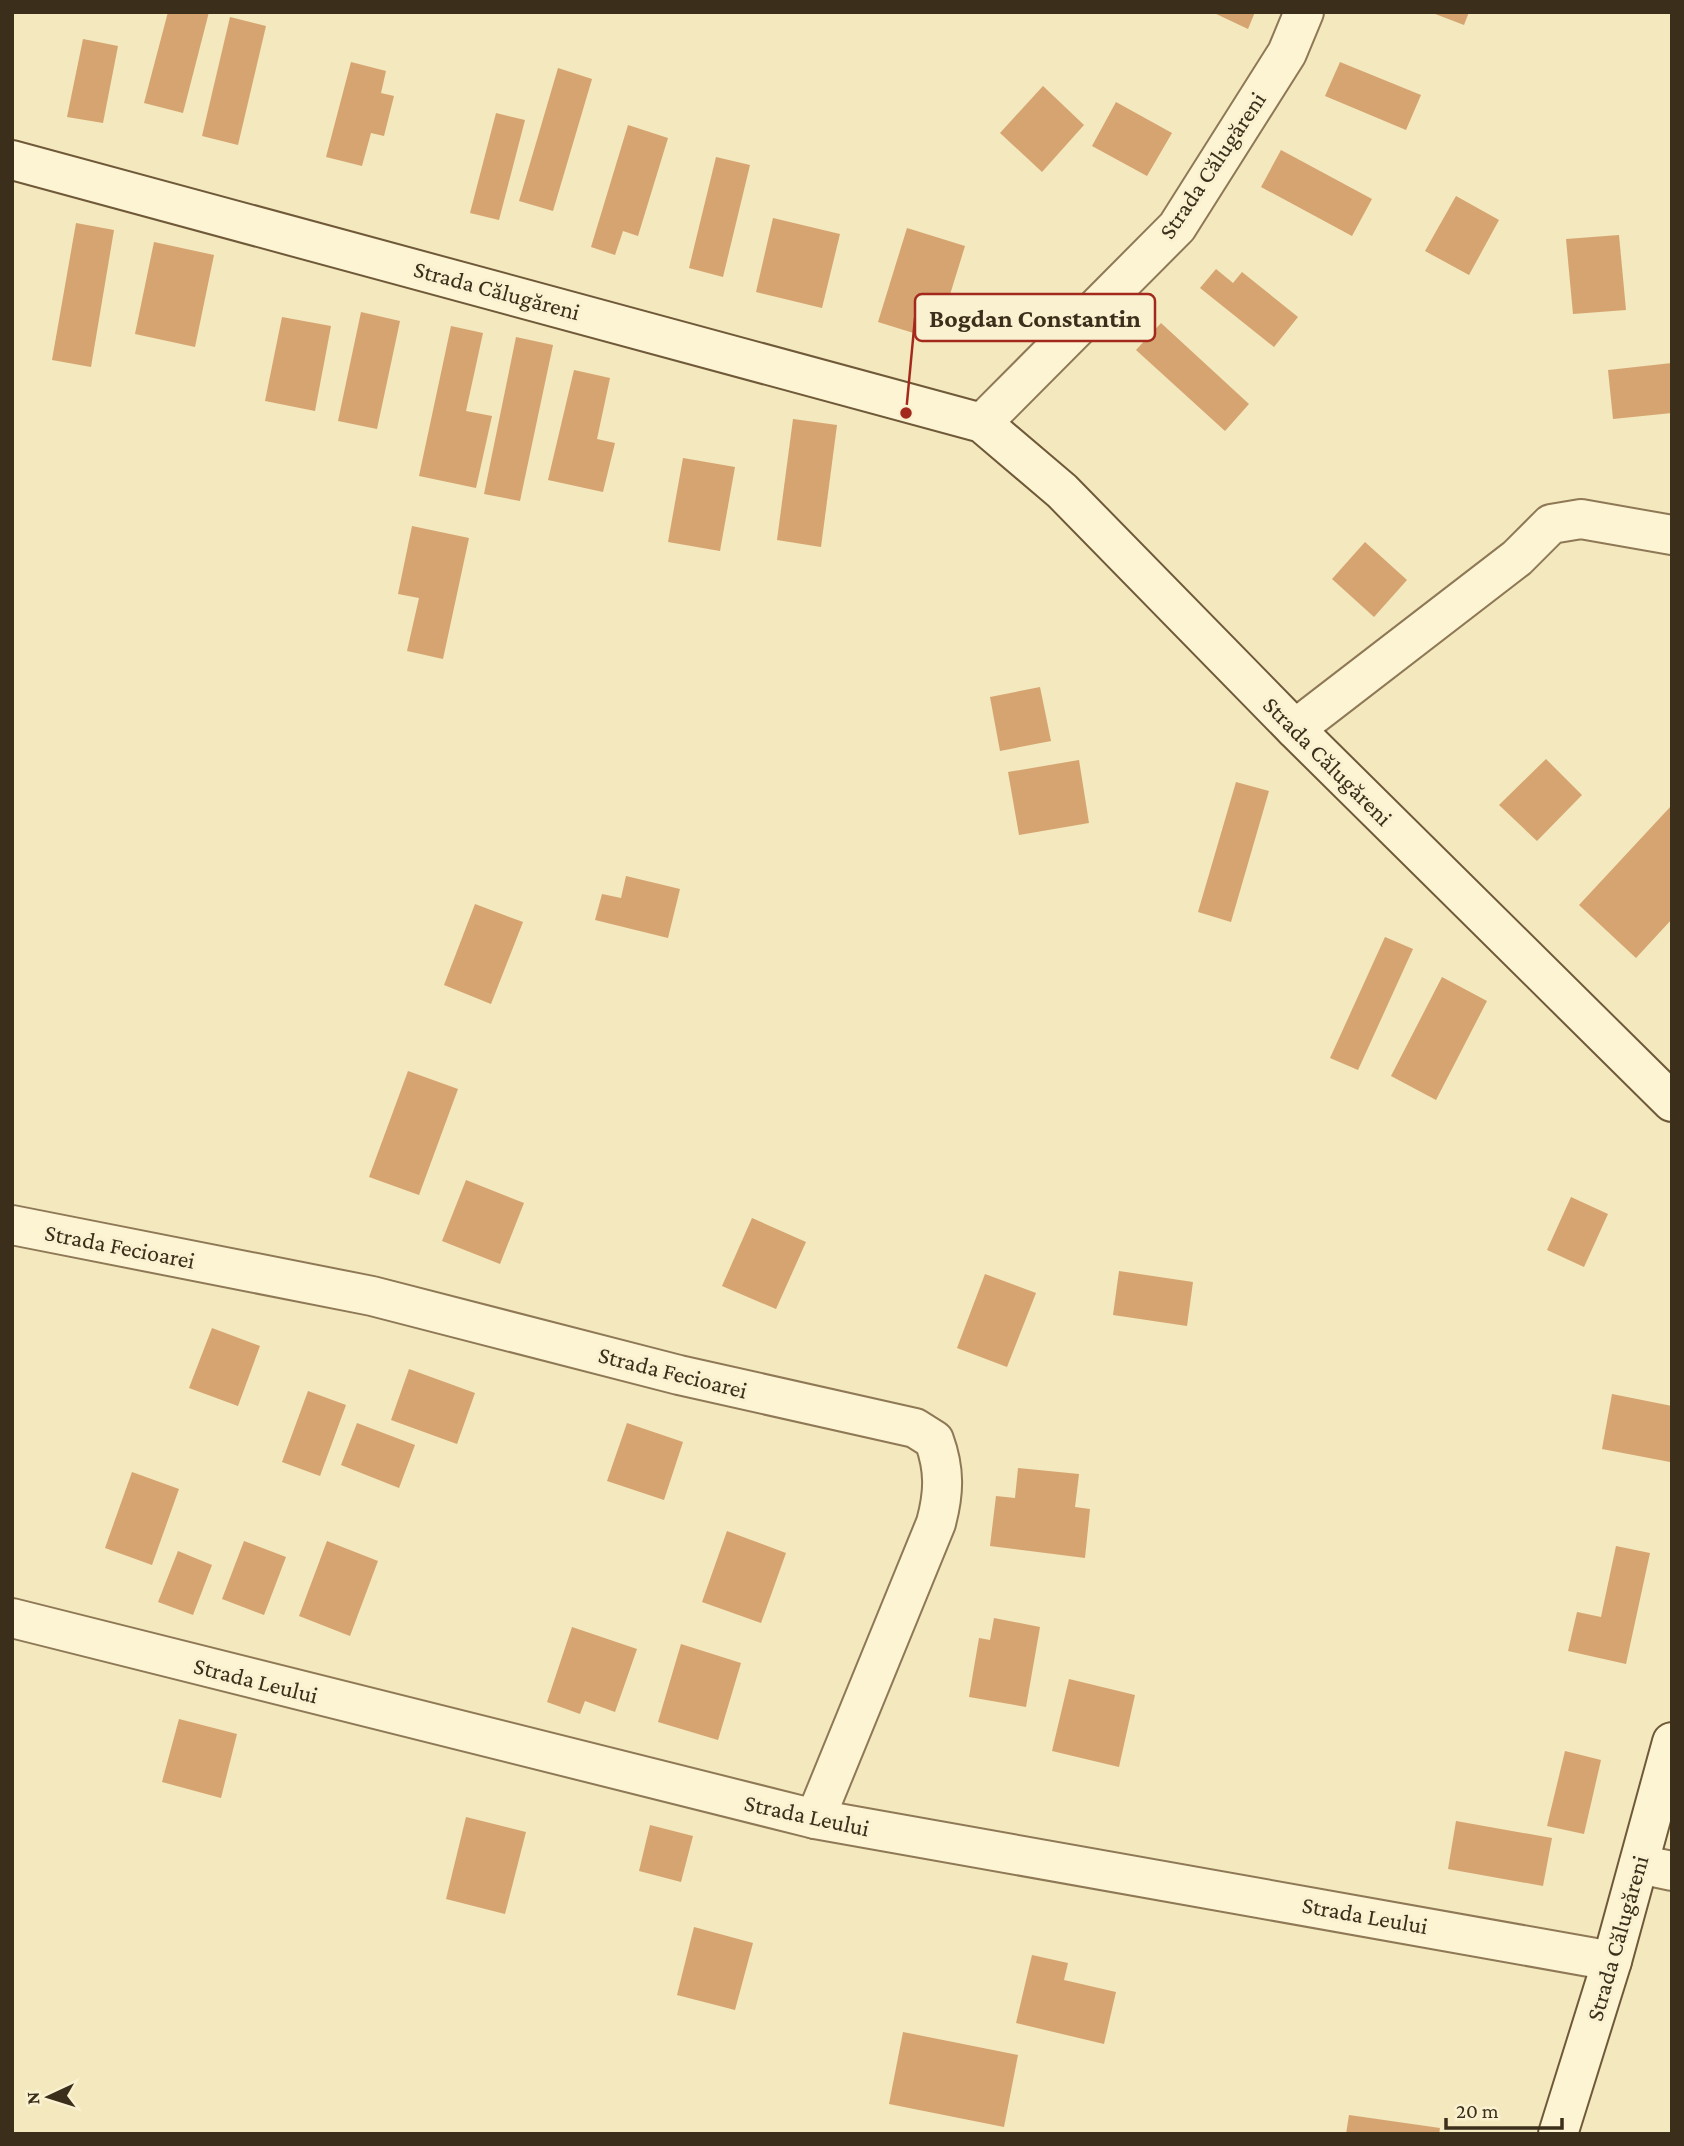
<svg xmlns="http://www.w3.org/2000/svg" width="1684" height="2146" font-family="'Crimson Pro',serif">
  <style>
    .building { fill: #d6a470 }
    .lines { fill: none; stroke-linecap: round; stroke-linejoin: round }
    .street-casing { stroke: #8e7855; stroke-width: 42 }
    .secondary-casing { stroke: #6f5938; stroke-width: 42 }
    .street { stroke: #fdf4d3; stroke-width: 38 }
    .secondary { stroke: #fdf4d3; stroke-width: 38 }
    .labels { text-anchor: middle; dominant-baseline: central; stroke-width: 6; stroke-linejoin: round; paint-order: stroke }
    .street-label { font-size: 24px; fill: #3b2e1b; stroke: #f9f1cf }
    .leader { fill: none; stroke: #a4291d; stroke-width: 2.5 }
    .callout-dot { fill: #a4291d; stroke: #f9f1cf; stroke-width: 2.5 }
    .callout { fill: #f9f1cf; stroke: #a4291d; stroke-width: 2.5 }
    .callout-label { font-size: 26px; text-anchor: middle; font-weight: bold; fill: #3b2e1b }
  </style>
  <rect width="100%" height="100%" fill="#f3e8be"/>
  <!-- building -->
  <g class="building">
    <polygon points="168,12 209,12 183,113 144,103"/>
    <polygon points="1212,12 1255,12 1248,29"/>
    <polygon points="1430,12 1469,12 1464,25"/>
    <polygon points="230,17 266,26 238,145 202,136"/>
    <polygon points="83,39 118,46 103,123 67,117"/>
    <polygon points="351,62 386,71 381,93 394,96 384,136 371,133 362,166 326,157"/>
    <polygon points="1340,62 1421,95 1406,130 1325,96"/>
    <polygon points="558,68 592,79 553,211 519,201"/>
    <polygon points="1043,86 1084,125 1042,172 1000,133"/>
    <polygon points="1116,102 1172,133 1147,176 1092,146"/>
    <polygon points="496,113 525,120 499,220 470,213"/>
    <polygon points="628,125 668,138 638,236 623,231 615,255 591,247"/>
    <polygon points="1281,150 1372,199 1352,236 1261,187"/>
    <polygon points="716,157 750,165 723,277 689,268"/>
    <polygon points="1456,196 1499,220 1469,275 1425,251"/>
    <polygon points="773,218 840,234 822,308 756,292"/>
    <polygon points="76,223 114,230 91,367 52,360"/>
    <polygon points="907,228 965,246 936,340 878,322"/>
    <polygon points="1619,235 1626,310 1573,314 1566,239"/>
    <polygon points="154,242 214,255 195,347 135,334"/>
    <polygon points="1216,269 1233,283 1242,272 1298,317 1274,347 1200,288"/>
    <polygon points="361,312 400,321 377,429 338,421"/>
    <polygon points="282,317 331,326 315,411 265,401"/>
    <polygon points="1161,323 1249,404 1225,431 1136,350"/>
    <polygon points="451,326 483,333 466,411 492,416 476,488 419,476"/>
    <polygon points="516,337 553,345 520,501 484,494"/>
    <polygon points="1672,363 1672,413 1613,419 1608,370"/>
    <polygon points="574,370 610,378 597,439 615,443 603,492 548,480"/>
    <polygon points="793,419 837,425 821,547 777,540"/>
    <polygon points="683,458 735,467 720,551 668,542"/>
    <polygon points="412,526 469,538 443,659 407,651 419,598 398,594"/>
    <polygon points="1365,542 1407,580 1374,617 1332,579"/>
    <polygon points="1040,687 1051,741 1000,751 990,697"/>
    <polygon points="1546,759 1582,795 1537,841 1499,805"/>
    <polygon points="1079,760 1089,823 1019,835 1008,772"/>
    <polygon points="1236,782 1269,791 1231,922 1198,912"/>
    <polygon points="1672,805 1672,919 1636,958 1579,905"/>
    <polygon points="626,876 680,889 668,938 595,920 602,894 621,898"/>
    <polygon points="475,904 523,922 491,1004 444,985"/>
    <polygon points="1385,937 1413,949 1358,1070 1330,1058"/>
    <polygon points="1442,977 1487,1001 1436,1100 1391,1076"/>
    <polygon points="408,1071 458,1089 419,1195 369,1177"/>
    <polygon points="466,1180 524,1203 500,1264 442,1241"/>
    <polygon points="1571,1197 1608,1214 1584,1267 1547,1250"/>
    <polygon points="752,1218 806,1242 776,1309 722,1286"/>
    <polygon points="1119,1271 1193,1282 1187,1326 1113,1315"/>
    <polygon points="985,1274 1036,1293 1007,1367 957,1348"/>
    <polygon points="212,1328 260,1346 238,1406 189,1388"/>
    <polygon points="409,1369 475,1393 457,1444 391,1420"/>
    <polygon points="308,1391 346,1405 320,1476 282,1462"/>
    <polygon points="1612,1394 1672,1406 1670,1462 1602,1449"/>
    <polygon points="357,1423 415,1445 399,1488 341,1465"/>
    <polygon points="627,1423 683,1442 664,1500 607,1481"/>
    <polygon points="1018,1468 1079,1474 1075,1507 1090,1509 1085,1558 990,1546 996,1496 1015,1498"/>
    <polygon points="132,1472 179,1489 152,1565 105,1548"/>
    <polygon points="727,1531 786,1553 761,1623 702,1602"/>
    <polygon points="244,1541 286,1557 264,1615 222,1599"/>
    <polygon points="327,1541 378,1561 350,1636 299,1616"/>
    <polygon points="1616,1546 1650,1553 1626,1664 1568,1651 1577,1612 1601,1617"/>
    <polygon points="178,1551 212,1565 193,1615 158,1602"/>
    <polygon points="994,1618 1040,1627 1026,1707 969,1697 979,1638 990,1640"/>
    <polygon points="572,1627 637,1649 615,1712 585,1701 580,1714 547,1702"/>
    <polygon points="681,1644 741,1663 718,1740 658,1722"/>
    <polygon points="1069,1679 1135,1695 1119,1767 1052,1751"/>
    <polygon points="179,1719 237,1734 221,1798 162,1782"/>
    <polygon points="1565,1751 1601,1760 1584,1834 1547,1826"/>
    <polygon points="466,1817 526,1832 505,1914 446,1899"/>
    <polygon points="1456,1821 1552,1838 1543,1886 1448,1869"/>
    <polygon points="650,1825 693,1836 681,1882 639,1871"/>
    <polygon points="694,1927 753,1943 735,2010 677,1995"/>
    <polygon points="1032,1955 1068,1963 1064,1980 1116,1992 1104,2044 1016,2023"/>
    <polygon points="903,2032 1018,2055 1004,2127 889,2104"/>
    <polygon points="1349,2115 1440,2128 1439,2134 1346,2134"/>
  </g>
  <g class="lines">
    <defs>
      <g id="street">
        <polyline points="982,423 1177,227 1287,53 1304,12"/>
        <polyline points="1295,729 1517,558 1551,524 1581,519 1672,535"/>
        <path d="M12,1225L372,1296L679,1375L915,1428L934,1440C945,1470 944,1493 936,1523L815,1819"/>
        <polyline points="12,1618 815,1819 1612,1961"/>
        <polyline points="1639,1864 1672,1871"/>
      </g>
      <g id="secondary">
        <polyline points="12,160 982,423 1062,491 1295,729 1672,1102"/>
        <polyline points="1558,2134 1612,1961 1672,1742"/>
      </g>
    </defs>
    <!-- street casing -->
    <use href="#street" class="street-casing"/>
    <!-- secondary casing -->
    <use href="#secondary" class="secondary-casing"/>
    <!-- street -->
    <use href="#street" class="street"/>
    <!-- secondary -->
    <use href="#secondary" class="secondary"/>
  </g>
  <g class="labels">
    <!-- street labels -->
    <g class="street-label">
      <text transform="translate(1212 165) rotate(-56)">Strada Călugăreni</text>
      <text transform="translate(497 290) rotate(15)">Strada Călugăreni</text>
      <text transform="translate(1328 761) rotate(45)">Strada Călugăreni</text>
      <text transform="translate(120 1246) rotate(11)">Strada Fecioarei</text>
      <text transform="translate(673 1372) rotate(14)">Strada Fecioarei</text>
      <text transform="translate(256 1680) rotate(14)">Strada Leului</text>
      <text transform="translate(807 1815) rotate(12)">Strada Leului</text>
      <text transform="translate(1365 1915) rotate(10)">Strada Leului</text>
      <text transform="translate(1617 1938) rotate(-74)">Strada Călugăreni</text>
    </g>
  </g>
  <!-- callouts -->
  <path class="leader" d="M906 413L915 318"/>
  <circle class="callout-dot" cx="906" cy="413" r="7"/>
  <rect class="callout" x="915" y="294" width="240" height="47" rx="7"/>
  <g class="callout-label">
    <text x="1035" y="327">Bogdan Constantin</text>
  </g>
  <!-- border -->
  <rect width="1684" height="2146" fill="none" stroke="#3b2e1b" stroke-width="28"/>
  <!-- north arrow -->
  <g transform="translate(49 2097) rotate(266)" stroke="#f9f1cf" stroke-width="5" paint-order="stroke">
  <path d="M0-5L12 26L0 18L-12 26Z" fill="#3b2e1b"/>
  <text y="-10" font-size="19" font-weight="bold" text-anchor="middle" fill="#3b2e1b">N</text>
  </g>
  <!-- scale -->
  <path d="M1446 2118v10h116v-10" fill="none" stroke="#3b2e1b" stroke-width="3.5"/>
  <text x="1456" y="2118" font-size="21" fill="#3b2e1b" stroke="#f9f1cf" stroke-width="5" paint-order="stroke">20 m</text>
</svg>
